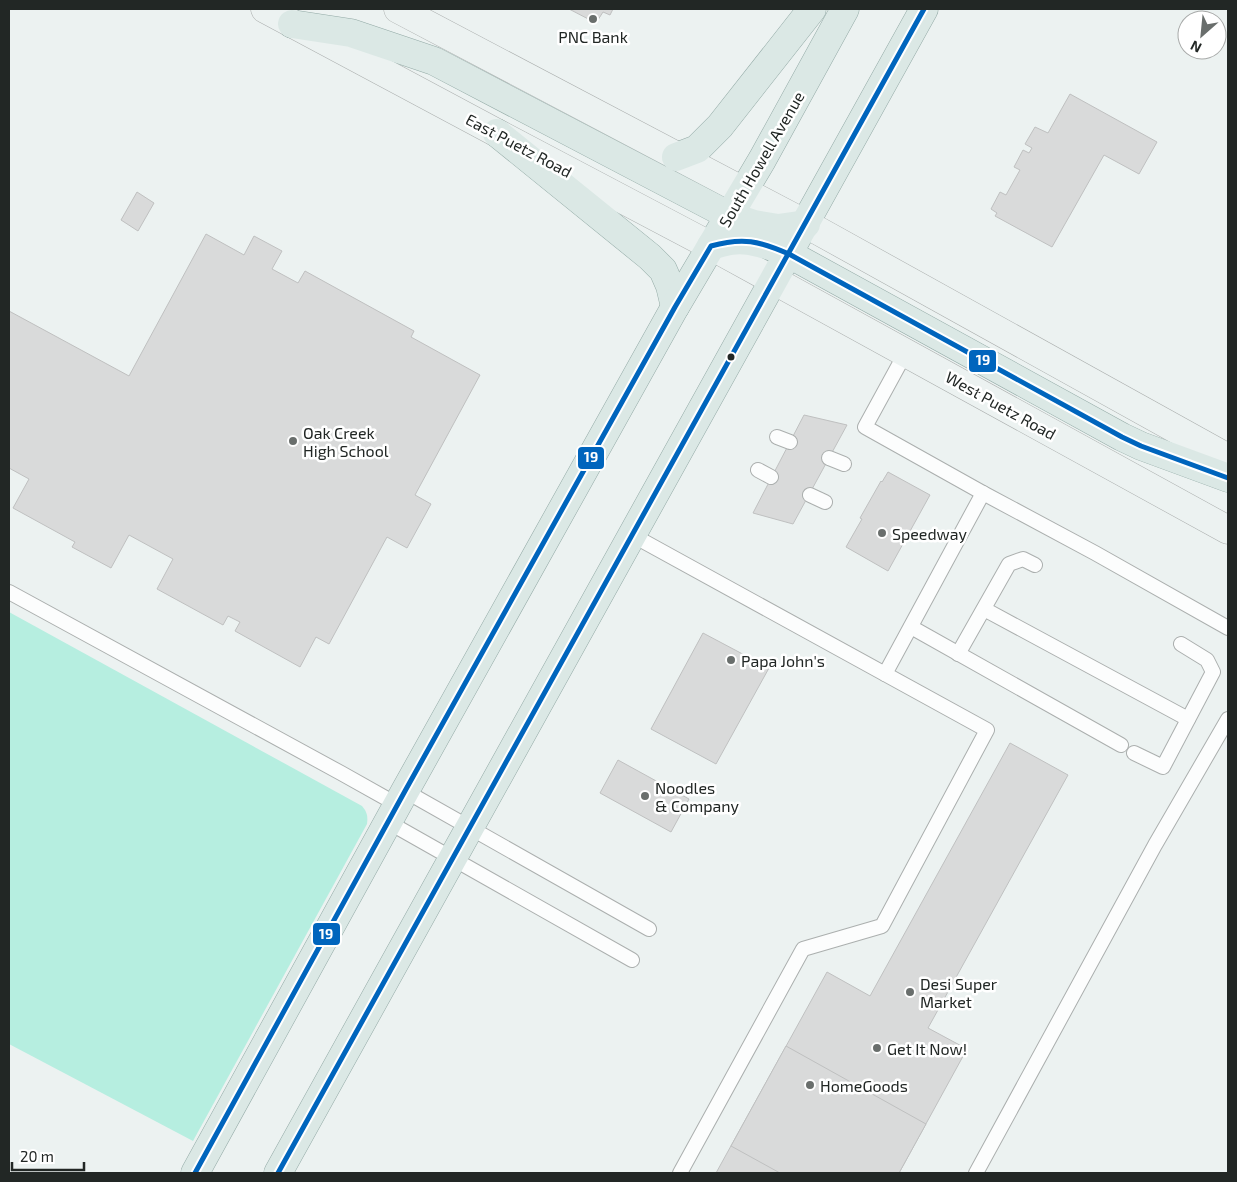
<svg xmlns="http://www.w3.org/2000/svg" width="1237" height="1182" font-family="'Exo 2',sans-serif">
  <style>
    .green { fill: #b6eee0 }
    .building { fill: #d9dada; stroke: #bfc0c0 }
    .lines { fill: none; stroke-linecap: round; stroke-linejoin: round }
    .lane-casing { stroke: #abafae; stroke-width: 16 }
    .secondary-casing { stroke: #abafae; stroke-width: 29 }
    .primary-casing { stroke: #93aaa6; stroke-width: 29 }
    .lane { stroke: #fcfdfd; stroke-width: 14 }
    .secondary { stroke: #ecf2f1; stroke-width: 28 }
    .primary { stroke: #dbe8e5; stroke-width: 28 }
    .bus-1-casing { stroke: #fff; stroke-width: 9 }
    .bus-1 { stroke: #0065bd; stroke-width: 5 }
    .poi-dot { fill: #696e6c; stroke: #fff; stroke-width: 2 }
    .bus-dot { fill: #222725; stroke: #fff; stroke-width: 2 }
    .labels { text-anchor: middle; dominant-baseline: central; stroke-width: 5; stroke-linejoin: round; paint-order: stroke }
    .poi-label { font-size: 16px; fill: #222725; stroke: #fff; text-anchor: start }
    .street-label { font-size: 16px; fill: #222725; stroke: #fff }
    .line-badge { stroke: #fff; stroke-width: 2 }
    .badge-label { font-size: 14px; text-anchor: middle; font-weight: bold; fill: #fff }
  </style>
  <rect width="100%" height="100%" fill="#ecf2f1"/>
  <!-- green -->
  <path class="green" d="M9,612L362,806C367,812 368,816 367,824L193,1141L9,1044Z"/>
  <!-- building -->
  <g class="building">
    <polygon points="569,9 613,9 610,15 603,12 596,23"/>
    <polygon points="1070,94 1157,142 1139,174 1104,155 1052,247 995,216 997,213 991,209 1000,192 1006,195 1020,170 1014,167 1023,150 1029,153 1032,148 1025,144 1035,127 1048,133"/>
    <polygon points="137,192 154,203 138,231 121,220"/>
    <polygon points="206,234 244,255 254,236 282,251 272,269 298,283 305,271 414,331 411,337 480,375 415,495 431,504 407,548 387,537 329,644 316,637 300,667 235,631 240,622 228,616 223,625 157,589 173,559 129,535 111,568 72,547 75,542 13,508 29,479 9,468 9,311 129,376"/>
    <polygon points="804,415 847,425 793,524 753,513"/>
    <polygon points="888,472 930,495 888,571 846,547 862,519 860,518 881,481 882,482"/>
    <polygon points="703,633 769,668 716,764 651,729"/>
    <polygon points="1010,743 1068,775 928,1028 967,1049 899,1173 716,1173 827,972 870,996"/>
    <polygon points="618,760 689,799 671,832 600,793"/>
    <polygon points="786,1046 926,1124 899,1173 780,1173 731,1146"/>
  </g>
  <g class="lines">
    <defs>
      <g id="lane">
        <polyline points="906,352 865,427 983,493 1095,553 1228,628"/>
        <polyline points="777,437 790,442"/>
        <polyline points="829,458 844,464"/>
        <polyline points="758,470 771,477"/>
        <polyline points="810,495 825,502"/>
        <polyline points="632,535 987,730 882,926 803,949 680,1173"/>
        <polyline points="9,592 341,773 398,805"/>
        <polyline points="984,609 1188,719"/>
        <polyline points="911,627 1121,745"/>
        <polyline points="958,654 1009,564 1023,559 1035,565"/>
        <polyline points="885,674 983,493"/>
        <polyline points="1134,753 1163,767 1213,672 1207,660 1181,644"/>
        <polyline points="405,791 649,929"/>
        <polyline points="388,822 632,960"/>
        <polyline points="976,1173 1155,845 1228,719"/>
      </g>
      <g id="secondary">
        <polyline points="265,9 497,133 711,246 1228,530"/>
        <polyline points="398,9 806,224 1228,458"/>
      </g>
      <g id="primary">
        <polyline points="292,24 351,33 434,61 730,216 754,224 778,228 806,224"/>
        <polyline points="497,133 650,257 663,270 670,286 675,307"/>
        <polyline points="676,157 697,149 720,126 812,9"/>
        <path d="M711,246C718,244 724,242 731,241C751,238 771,246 789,254L1122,437L1141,446L1228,478"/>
        <polyline points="195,1173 405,791 675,307 762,160 845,9"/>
        <path d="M278,1173C492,784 710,398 924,9"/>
      </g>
    </defs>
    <!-- lane casing -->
    <use href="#lane" class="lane-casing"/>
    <!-- secondary casing -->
    <use href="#secondary" class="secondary-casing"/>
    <!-- primary casing -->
    <use href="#primary" class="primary-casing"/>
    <!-- lane -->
    <use href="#lane" class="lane"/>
    <!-- secondary -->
    <use href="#secondary" class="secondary"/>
    <!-- primary -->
    <use href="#primary" class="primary"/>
    <defs>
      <g id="bus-1">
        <path d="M195,1173L405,791L675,307L711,246C743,237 759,241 789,254L1122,437L1141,446L1228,478"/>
        <polyline points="278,1173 924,9"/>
      </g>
    </defs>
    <!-- bus-1 casing -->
    <use href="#bus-1" class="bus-1-casing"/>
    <!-- bus-1 -->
    <use href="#bus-1" class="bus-1"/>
  </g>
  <!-- markers -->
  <g class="poi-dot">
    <circle cx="593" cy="19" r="5"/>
    <circle cx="293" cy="441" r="5"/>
    <circle cx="882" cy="533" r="5"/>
    <circle cx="731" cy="660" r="5"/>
    <circle cx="645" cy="796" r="5"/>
    <circle cx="910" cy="992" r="5"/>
    <circle cx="877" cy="1048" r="5"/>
    <circle cx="810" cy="1085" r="5"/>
  </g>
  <circle class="bus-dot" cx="731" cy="357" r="4.5"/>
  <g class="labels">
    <!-- poi labels -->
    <g class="poi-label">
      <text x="593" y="36" text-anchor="middle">PNC Bank</text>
      <text x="303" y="432">Oak Creek<tspan x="303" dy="18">High School</tspan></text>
      <text x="892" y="533">Speedway</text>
      <text x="741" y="660">Papa John's</text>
      <text x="655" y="787">Noodles<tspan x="655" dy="18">&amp; Company</tspan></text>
      <text x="920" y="983">Desi Super<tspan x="920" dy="18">Market</tspan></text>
      <text x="887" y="1048">Get It Now!</text>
      <text x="820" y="1085">HomeGoods</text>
    </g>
    <!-- street labels -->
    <g class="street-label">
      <text transform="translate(519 145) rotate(28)">East Puetz Road</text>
      <text transform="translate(761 159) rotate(-60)">South Howell Avenue</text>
      <text transform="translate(1001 405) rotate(29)">West Puetz Road</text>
    </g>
  </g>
  <g class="line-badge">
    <rect x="968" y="349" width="29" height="24" rx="5" fill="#0065bd"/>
    <rect x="577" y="446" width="28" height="24" rx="5" fill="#0065bd"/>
    <rect x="312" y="922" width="29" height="24" rx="5" fill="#0065bd"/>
  </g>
  <g class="badge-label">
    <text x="983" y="365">19</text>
    <text x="591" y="462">19</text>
    <text x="326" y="939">19</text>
  </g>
  <!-- border -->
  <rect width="1237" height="1182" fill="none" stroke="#222725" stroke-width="20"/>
  <!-- north arrow -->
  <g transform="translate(1202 35) rotate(207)"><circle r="24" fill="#ffffff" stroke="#a7a9a8"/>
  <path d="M0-4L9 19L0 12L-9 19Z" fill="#696e6c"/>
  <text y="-8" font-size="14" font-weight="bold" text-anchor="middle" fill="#222725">N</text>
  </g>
  <!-- scale -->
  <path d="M12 1162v8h72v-8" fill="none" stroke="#222725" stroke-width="2.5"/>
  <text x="20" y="1162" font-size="15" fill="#222725" stroke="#ffffff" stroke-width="4" paint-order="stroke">20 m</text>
</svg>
